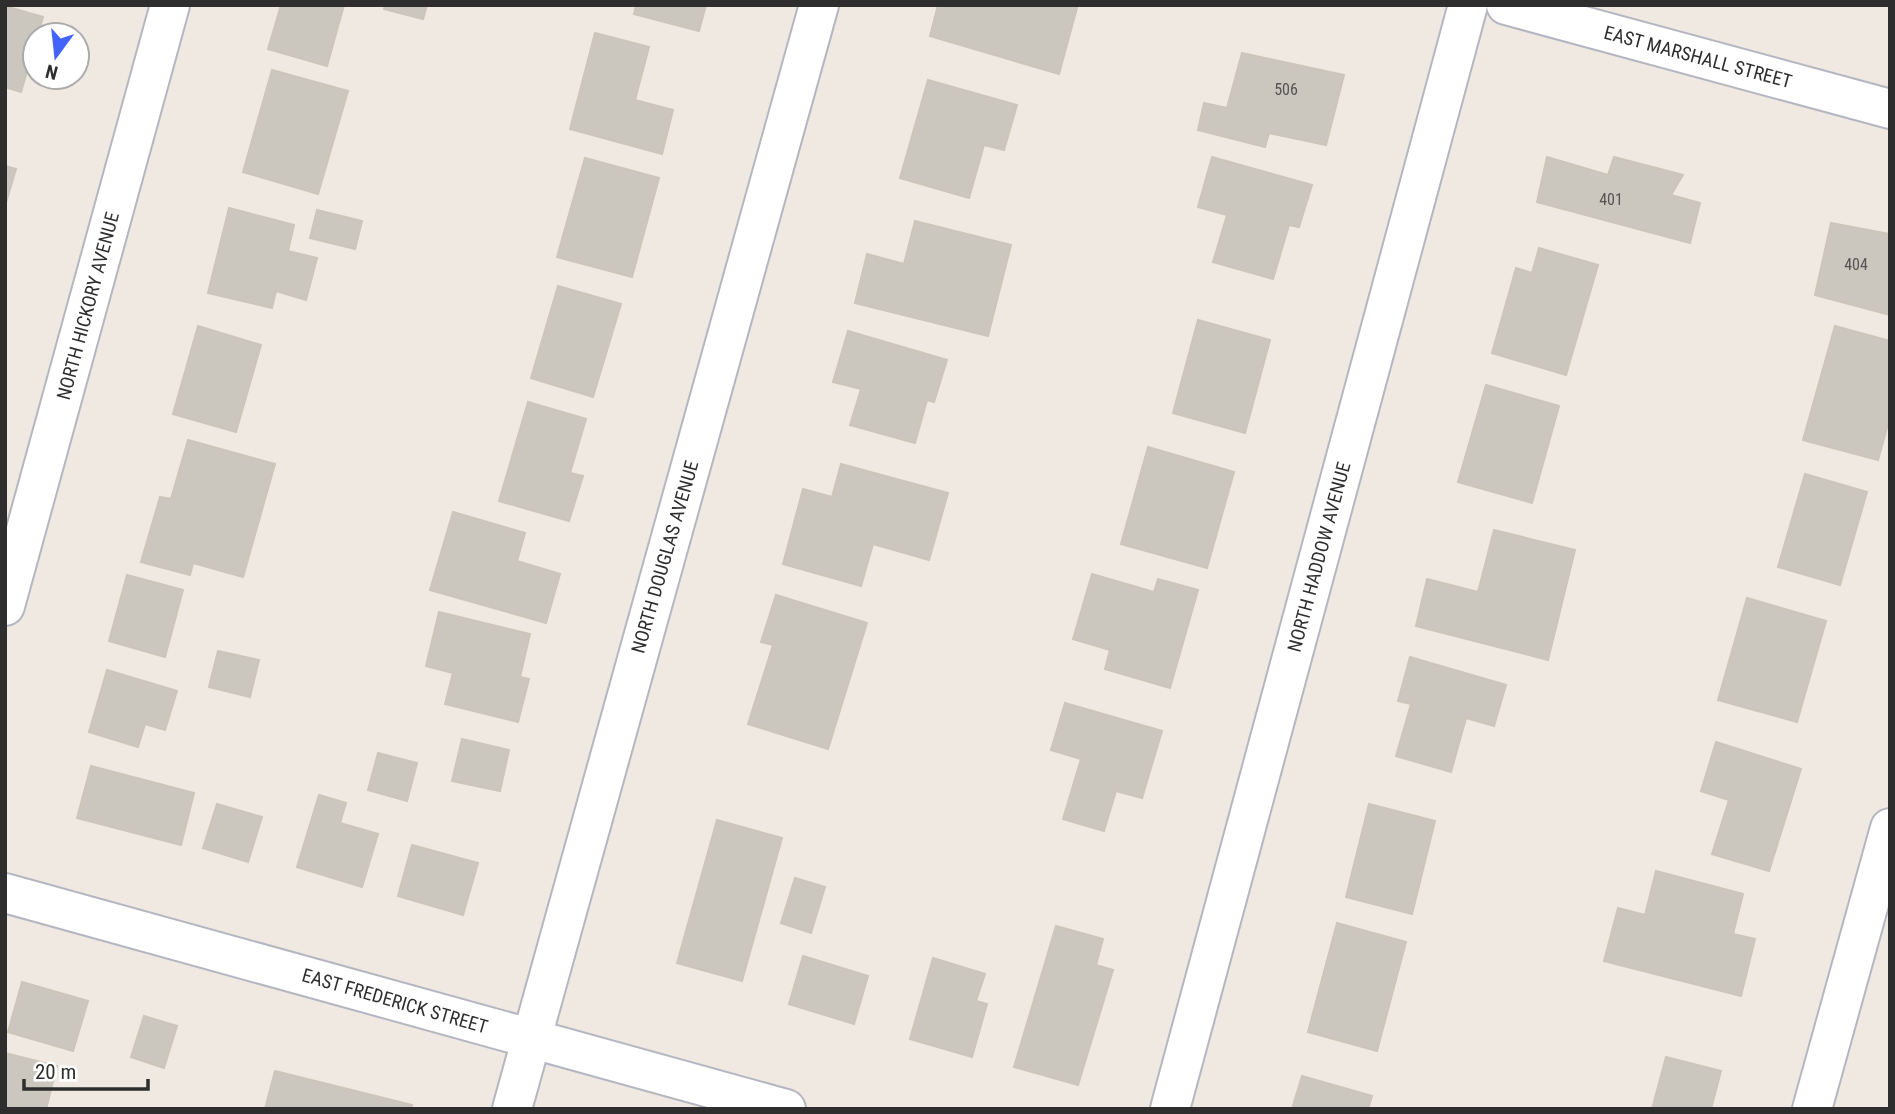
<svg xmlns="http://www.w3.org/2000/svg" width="1895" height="1114" font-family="'Roboto Condensed',sans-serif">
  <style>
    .building { fill: #cbc7bf; stroke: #cbc5ba; stroke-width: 2 }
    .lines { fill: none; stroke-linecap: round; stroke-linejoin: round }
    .minor-casing { stroke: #b4b7c1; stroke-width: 42 }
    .minor { stroke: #fff; stroke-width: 38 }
    .labels { text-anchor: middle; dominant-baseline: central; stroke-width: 5; stroke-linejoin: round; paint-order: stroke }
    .number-label { font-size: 16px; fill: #555452 }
    .street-label { font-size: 19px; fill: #2e2e2e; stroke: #fff }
  </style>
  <rect width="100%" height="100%" fill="#efe9e1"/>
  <!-- building -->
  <g class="building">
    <polygon points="281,5 344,5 327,66 268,49"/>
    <polygon points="385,5 427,5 423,19 384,9"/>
    <polygon points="636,5 706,5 699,31 634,14"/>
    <polygon points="938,5 1066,5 1077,8 1059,74 930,36"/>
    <polygon points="5,6 43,17 38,35 35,35 35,44 21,92 5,87"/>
    <polygon points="595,33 649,47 635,100 673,110 662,154 570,129"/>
    <polygon points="1242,53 1344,75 1326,145 1269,133 1265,147 1198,130 1204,103 1227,108"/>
    <polygon points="272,70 348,91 318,194 243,172"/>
    <polygon points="928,80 1017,105 1004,150 984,145 969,198 900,178"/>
    <polygon points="1212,157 1312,185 1299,227 1289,225 1273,279 1213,262 1227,215 1198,207"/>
    <polygon points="1547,157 1608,175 1614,157 1683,175 1671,195 1700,203 1690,243 1537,202"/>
    <polygon points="585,158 659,178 632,277 557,257"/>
    <polygon points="5,166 16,169 5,206"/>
    <polygon points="229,208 294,225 288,251 317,258 306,300 276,291 272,308 208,293"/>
    <polygon points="317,210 362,221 355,249 310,238"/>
    <polygon points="915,221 1011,245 988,336 855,303 867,254 904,264"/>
    <polygon points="1831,223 1890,234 1890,315 1815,295"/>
    <polygon points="1539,248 1598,265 1566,375 1492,353 1516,268 1532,273"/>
    <polygon points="558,286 621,304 593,397 531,378"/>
    <polygon points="1198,320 1270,340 1245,433 1173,413"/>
    <polygon points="198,326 261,345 236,432 173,414"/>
    <polygon points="1835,326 1890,341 1890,417 1878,460 1803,440"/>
    <polygon points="848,331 947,360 934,402 927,400 915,443 850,425 861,389 833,382"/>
    <polygon points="1486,385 1559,406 1532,503 1458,482"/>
    <polygon points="528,402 586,419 570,473 583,476 569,521 499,501"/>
    <polygon points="188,440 275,464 243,577 193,563 190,575 141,562 160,497 171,499"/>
    <polygon points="1148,447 1234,472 1207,568 1121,544"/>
    <polygon points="841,464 948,493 929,560 873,544 861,586 783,564 803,489 832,497"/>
    <polygon points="1805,474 1867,492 1840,585 1778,567"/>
    <polygon points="453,512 525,533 517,561 560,574 546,623 430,590"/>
    <polygon points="1494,530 1575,550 1548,660 1416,626 1427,579 1478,592"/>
    <polygon points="1092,574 1154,592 1158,579 1198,590 1170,688 1105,669 1110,650 1073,639"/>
    <polygon points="127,575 183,590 165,657 109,641"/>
    <polygon points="776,595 867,623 828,749 748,724 773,645 761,642"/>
    <polygon points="1747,598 1826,621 1797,722 1718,700"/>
    <polygon points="439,612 530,634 520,677 529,679 518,722 445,704 453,673 426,666"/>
    <polygon points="218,651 259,660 250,697 209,687"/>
    <polygon points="1410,657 1506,685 1494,726 1466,718 1451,772 1396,756 1411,704 1398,701"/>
    <polygon points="107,670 177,691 165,730 145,724 138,747 89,732"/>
    <polygon points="1065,703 1162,731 1142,798 1116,791 1104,831 1063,819 1081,759 1051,750"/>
    <polygon points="462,739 509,750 500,791 452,781"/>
    <polygon points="1716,742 1801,769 1769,871 1712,854 1729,800 1701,791"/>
    <polygon points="378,753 417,763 407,801 368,790"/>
    <polygon points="91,766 194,793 181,845 77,818"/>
    <polygon points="319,795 346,803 340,823 378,834 362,887 297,867"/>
    <polygon points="217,804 262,817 248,862 203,848"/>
    <polygon points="1369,804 1435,821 1412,914 1346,897"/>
    <polygon points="717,820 782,838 742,981 677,963"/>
    <polygon points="412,845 478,863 463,915 398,896"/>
    <polygon points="1656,871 1743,894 1733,934 1755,939 1741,996 1604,961 1618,908 1645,915"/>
    <polygon points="795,878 825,887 811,933 781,923"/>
    <polygon points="1337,923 1406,942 1377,1051 1308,1032"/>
    <polygon points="1056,926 1103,939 1096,965 1113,970 1078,1085 1014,1067"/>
    <polygon points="803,956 868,976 854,1024 789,1004"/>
    <polygon points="933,958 985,974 976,1001 987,1004 972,1057 910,1039"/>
    <polygon points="22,982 88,1001 73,1051 8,1032"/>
    <polygon points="144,1016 177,1026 164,1068 131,1057"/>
    <polygon points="5,1053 57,1066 46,1109 5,1109"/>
    <polygon points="1666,1057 1721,1071 1711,1109 1652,1109"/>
    <polygon points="275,1071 412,1105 411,1109 265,1109"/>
    <polygon points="1302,1076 1372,1096 1368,1109 1292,1109"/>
  </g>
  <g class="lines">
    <defs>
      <g id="minor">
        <polyline points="1506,5 1890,109"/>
        <polyline points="5,606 170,5"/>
        <polyline points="5,893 786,1109"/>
        <polyline points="512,1109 819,5"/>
        <polyline points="1170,1109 1468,5"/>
        <polyline points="1812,1109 1890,828"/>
      </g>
    </defs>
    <!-- minor casing -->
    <use href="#minor" class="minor-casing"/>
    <!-- minor -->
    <use href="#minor" class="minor"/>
  </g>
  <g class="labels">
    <!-- number labels -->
    <g class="number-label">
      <text x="1286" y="89">506</text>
      <text x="1611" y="199">401</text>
      <text x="1856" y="264">404</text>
    </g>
    <!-- street labels -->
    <g class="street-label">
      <text transform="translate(1698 57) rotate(15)">EAST MARSHALL STREET</text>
      <text transform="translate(88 306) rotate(-75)">NORTH HICKORY AVENUE</text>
      <text transform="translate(665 557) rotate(-74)">NORTH DOUGLAS AVENUE</text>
      <text transform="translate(1319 557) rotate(-75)">NORTH HADDOW AVENUE</text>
      <text transform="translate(395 1001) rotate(16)">EAST FREDERICK STREET</text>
    </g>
  </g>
  <!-- border -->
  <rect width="1895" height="1114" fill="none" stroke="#2e2e2e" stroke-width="14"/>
  <!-- north arrow -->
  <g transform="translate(56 56) rotate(195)"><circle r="33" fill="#ffffff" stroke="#ababab" stroke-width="2"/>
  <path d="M0-5L12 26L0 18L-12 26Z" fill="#4264fb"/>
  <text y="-10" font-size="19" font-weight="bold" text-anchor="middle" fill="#2e2e2e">N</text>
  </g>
  <!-- scale -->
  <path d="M24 1079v10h124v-10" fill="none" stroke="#2e2e2e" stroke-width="3.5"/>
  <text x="35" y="1079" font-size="21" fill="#2e2e2e" stroke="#ffffff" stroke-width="5" paint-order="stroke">20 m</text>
</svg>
